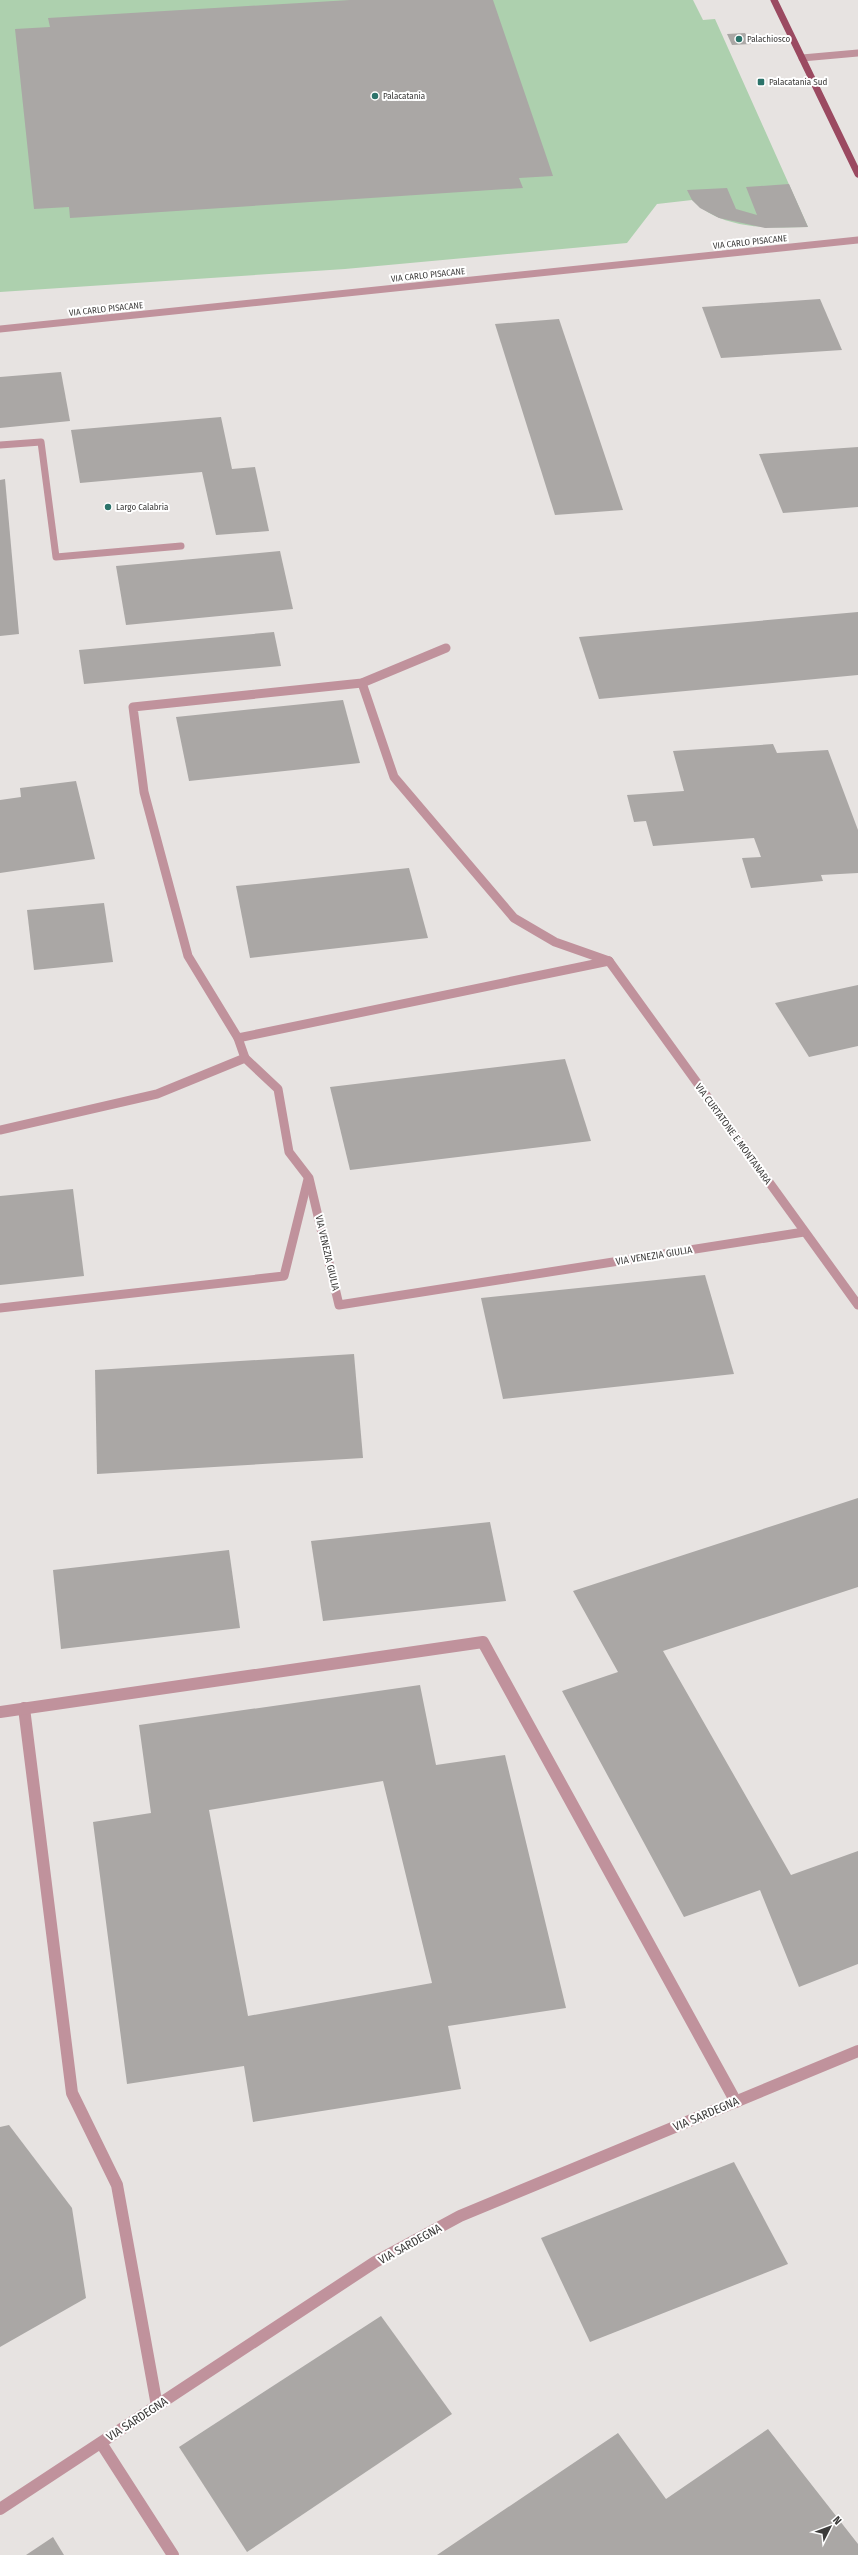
<svg xmlns="http://www.w3.org/2000/svg" width="858" height="2555" font-family="'Fira Sans Condensed',sans-serif">
  <style>
    .green { fill: #add0ae }
    .building { fill: #aaa7a5; fill-rule: evenodd }
    .lines { fill: none; stroke-linecap: round; stroke-linejoin: round }
    .service { stroke: #c0929c; stroke-width: 7 }
    .minor-far2 { stroke: #c0929c; stroke-width: 7 }
    .minor-far1 { stroke: #c0929c; stroke-width: 9 }
    .minor { stroke: #c0929c; stroke-width: 12 }
    .primary { stroke: #9b4a61; stroke-width: 7 }
    .poi-dot { fill: #2c736a; stroke: #fff; stroke-width: 1.5 }
    .labels { text-anchor: middle; dominant-baseline: central; stroke-width: 4; stroke-linejoin: round; paint-order: stroke }
    .far-poi-label { font-size: 9px; fill: #3d3c3b; stroke: #fff; text-anchor: start }
    .far-street-label { font-size: 9px; fill: #3d3c3b; stroke: #fff }
    .street-label { font-size: 10px; fill: #3d3c3b; stroke: #fff }
    .near-street-label { font-size: 12px; fill: #3d3c3b; stroke: #fff }
  </style>
  <rect width="100%" height="100%" fill="#e7e3e1"/>
  <!-- green -->
  <path class="green" d="M0,0H693L703,20L715,19L808,227C767,228 723,230 692,200L657,204L627,243L345,269L0,292Z"/>
  <!-- building -->
  <g class="building">
    <polygon points="350,0 493,0 553,176 519,178 523,188 70,218 69,207 34,209 15,29 50,27 48,18"/>
    <polygon points="745,33 751,44 732,45 727,34"/>
    <polygon points="789,184 808,227 765,228 719,218 700,208 692,200 687,190 727,188 736,209 757,215 746,187"/>
    <polygon points="820,299 842,350 721,358 702,307"/>
    <polygon points="559,319 590,411 623,510 555,515 495,324"/>
    <polygon points="61,372 70,421 0,428 0,377"/>
    <polygon points="221,417 232,469 255,467 269,531 216,535 202,472 80,483 71,430"/>
    <polygon points="858,447 858,507 783,513 759,454"/>
    <polygon points="5,479 19,634 0,636 0,480"/>
    <polygon points="280,551 293,609 126,625 116,566"/>
    <polygon points="858,612 858,675 599,699 579,637"/>
    <polygon points="274,632 281,666 84,684 79,650"/>
    <polygon points="343,700 360,763 189,781 176,717"/>
    <polygon points="773,744 777,753 828,750 858,830 858,873 821,875 823,881 751,888 742,858 761,857 754,838 653,846 646,821 634,822 627,795 684,791 673,751"/>
    <polygon points="76,781 95,859 0,873 0,800 21,797 20,788"/>
    <polygon points="409,868 428,938 250,958 236,886"/>
    <polygon points="104,903 113,962 34,970 27,910"/>
    <polygon points="858,985 858,1046 809,1057 775,1003"/>
    <polygon points="565,1059 591,1141 350,1170 330,1087"/>
    <polygon points="73,1189 84,1276 0,1285 0,1196"/>
    <polygon points="705,1275 734,1374 503,1399 481,1298"/>
    <polygon points="354,1354 363,1458 97,1474 95,1370"/>
    <polygon points="858,1498 858,1587 663,1651 791,1875 858,1851 858,1964 799,1987 760,1890 684,1917 562,1691 618,1672 573,1591"/>
    <polygon points="490,1522 506,1601 323,1621 311,1541"/>
    <polygon points="229,1550 240,1628 61,1649 53,1570"/>
    <path d="M420,1685L436,1765L505,1755L566,2008L448,2026L461,2089L253,2122L244,2066L127,2084L93,1822L151,1813L139,1725ZM383,1781L432,1983L248,2016L209,1810Z"/>
    <polygon points="9,2125 72,2208 86,2298 0,2347 0,2127"/>
    <polygon points="734,2162 788,2264 590,2342 541,2238"/>
    <polygon points="381,2316 452,2414 247,2552 179,2447"/>
    <polygon points="768,2429 858,2544 858,2555 437,2555 618,2433 666,2499"/>
    <polygon points="53,2537 64,2555 26,2555"/>
  </g>
  <g class="lines">
    <!-- service -->
    <polyline class="service" points="802,58 858,53"/>
    <!-- minor-far2 -->
    <g class="minor-far2">
      <polyline points="0,329 858,240"/>
      <polyline points="0,445 41,442 56,557 181,546"/>
    </g>
    <!-- minor-far1 -->
    <g class="minor-far1">
      <polyline points="362,683 394,777 514,918 555,942 609,961"/>
      <polyline points="609,961 858,1305"/>
      <polyline points="238,1038 609,961"/>
      <polyline points="245,1058 238,1038 188,956 144,792 133,707 362,683 446,648"/>
      <polyline points="0,1130 157,1094 245,1058 278,1089 289,1152 309,1178 339,1305 804,1232"/>
      <polyline points="0,1308 284,1276 308,1179"/>
    </g>
    <!-- minor -->
    <g class="minor">
      <polyline points="24,1708 72,2093 117,2185 157,2406"/>
      <polyline points="0,1712 483,1642 736,2102"/>
      <polyline points="101,2443 173,2555"/>
      <polyline points="0,2509 375,2262 460,2216 858,2051"/>
    </g>
    <!-- primary -->
    <polyline class="primary" points="774,0 858,174"/>
  </g>
  <!-- markers -->
  <g class="poi-dot">
    <circle cx="739" cy="39" r="4"/>
    <rect x="757" y="78" width="8" height="8" rx="2"/>
    <circle cx="375" cy="96" r="4"/>
    <circle cx="108" cy="507" r="4"/>
  </g>
  <g class="labels">
    <!-- far-poi labels -->
    <g class="far-poi-label">
      <text x="747" y="39">Palachiosco</text>
      <text x="769" y="82">Palacatania Sud</text>
      <text x="383" y="96">Palacatania</text>
      <text x="116" y="507">Largo Calabria</text>
    </g>
    <!-- far-street labels -->
    <g class="far-street-label">
      <text transform="translate(750 242) rotate(-6)">VIA CARLO PISACANE</text>
      <text transform="translate(428 275) rotate(-6)">VIA CARLO PISACANE</text>
      <text transform="translate(106 309) rotate(-6)">VIA CARLO PISACANE</text>
    </g>
    <!-- street labels -->
    <g class="street-label">
      <text transform="translate(733 1134) rotate(54)">VIA CURTATONE E MONTANARA</text>
      <text transform="translate(327 1253) rotate(77)">VIA VENEZIA GIULIA</text>
      <text transform="translate(654 1256) rotate(-9)">VIA VENEZIA GIULIA</text>
    </g>
    <!-- near-street labels -->
    <g class="near-street-label">
      <text transform="translate(706 2114) rotate(-23)">VIA SARDEGNA</text>
      <text transform="translate(410 2244) rotate(-29)">VIA SARDEGNA</text>
      <text transform="translate(137 2419) rotate(-33)">VIA SARDEGNA</text>
    </g>
  </g>
  <!-- north arrow -->
  <g transform="translate(830 2527) rotate(48)" stroke="#ffffff" stroke-width="3" paint-order="stroke">
  <path d="M0-3L7 15L0 10L-7 15Z" fill="#3d3c3b"/>
  <text y="-6" font-size="11" font-weight="bold" text-anchor="middle" fill="#3d3c3b">N</text>
  </g>
</svg>
